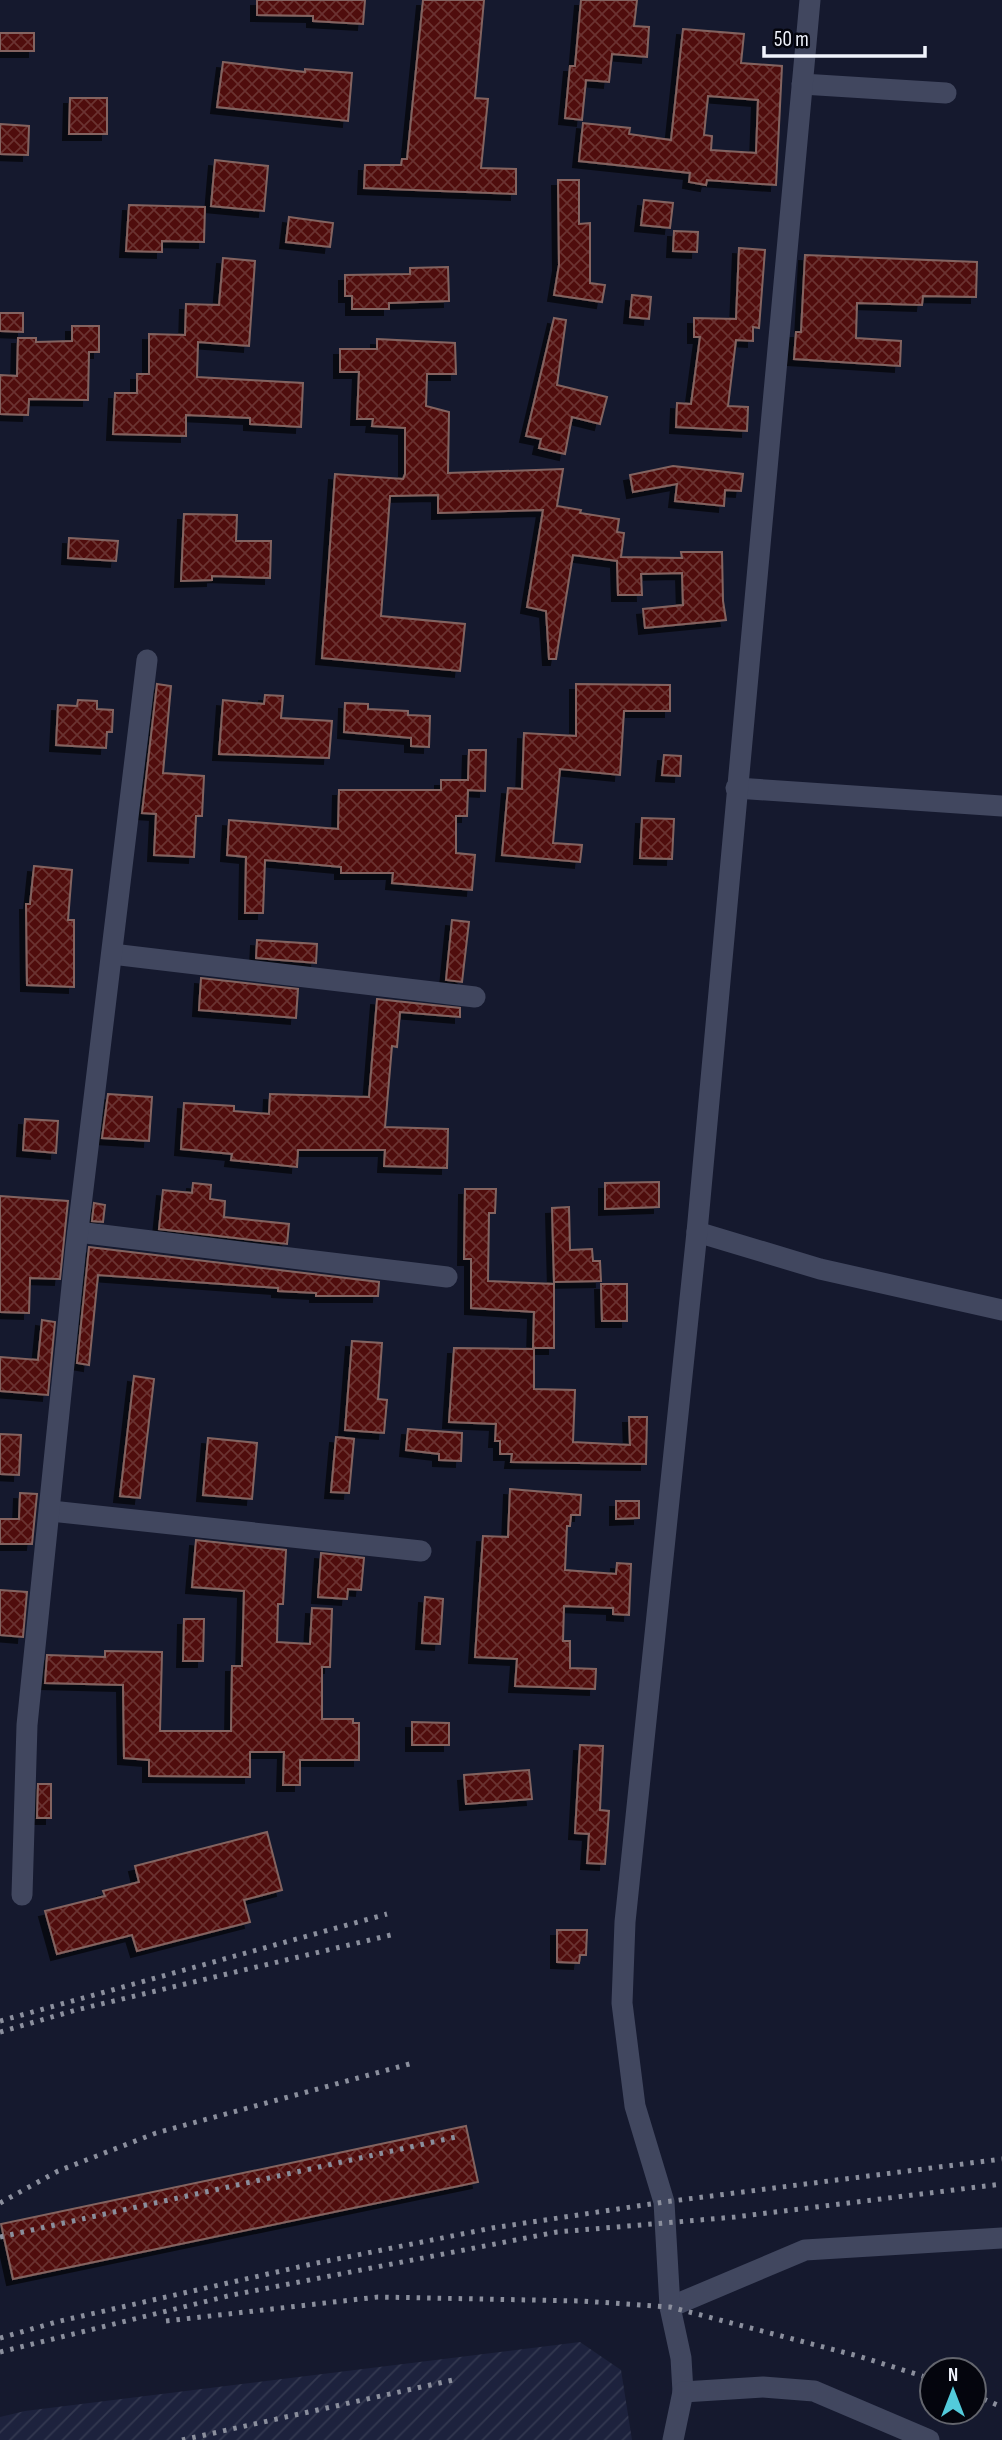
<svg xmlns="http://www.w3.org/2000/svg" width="1002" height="2440" font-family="'Sofia Sans Condensed',sans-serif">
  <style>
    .industrial { fill: url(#industrial-furrows) }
    .building { fill: url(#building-cross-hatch); stroke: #836460; stroke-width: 2; fill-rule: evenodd; filter: url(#shadow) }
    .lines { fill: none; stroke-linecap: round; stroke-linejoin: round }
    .minor { stroke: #41475f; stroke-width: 21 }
    .rail { stroke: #8b8f9d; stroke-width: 5; stroke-dasharray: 3.5 7; stroke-linecap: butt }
  </style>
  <defs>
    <pattern id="industrial-furrows" width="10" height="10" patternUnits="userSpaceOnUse" patternTransform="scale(1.75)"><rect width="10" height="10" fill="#1d223d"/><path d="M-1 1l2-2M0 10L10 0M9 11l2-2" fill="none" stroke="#333850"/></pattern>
    <pattern id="building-cross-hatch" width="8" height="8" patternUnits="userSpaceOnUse" patternTransform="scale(1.75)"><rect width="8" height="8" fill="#500e0d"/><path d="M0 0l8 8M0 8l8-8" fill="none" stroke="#6a3231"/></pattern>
    <filter id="shadow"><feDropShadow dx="-6" dy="6" stdDeviation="0" flood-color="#0009"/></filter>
  </defs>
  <rect width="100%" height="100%" fill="#15192e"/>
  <!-- industrial -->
  <polygon class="industrial" points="580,2342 621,2370 632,2440 0,2440 0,2417 25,2411"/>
  <!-- building -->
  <g class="building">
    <polygon points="257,0 365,0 363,24 313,21 313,16 257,15"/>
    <polygon points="423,0 484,0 475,98 488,99 481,168 516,169 516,194 364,188 365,165 401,165 402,159 407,159"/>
    <polygon points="581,0 637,0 634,26 649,27 647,57 612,54 609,82 586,80 582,120 565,118 570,66 575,66"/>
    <path d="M683,29L744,34L741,63L782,66L776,185L707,180L706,185L689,182L690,173L579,161L583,123L630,128L629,134L671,140ZM708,96L758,100L756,153L711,150L712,136L704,135Z"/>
    <rect x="0" y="33" width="34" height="18"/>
    <polygon points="223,62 305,72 305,69 352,73 348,121 217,107"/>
    <polygon points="70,98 107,98 107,134 69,134"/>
    <polygon points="0,124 29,126 28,155 0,154"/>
    <polygon points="215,160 268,166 264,211 211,206"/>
    <polygon points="558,180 579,180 579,224 590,223 590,283 605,285 602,302 554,295 559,265"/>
    <polygon points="644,200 673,203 670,228 641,225"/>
    <polygon points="129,205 205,207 204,242 162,241 162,252 126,251"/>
    <polygon points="289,217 333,223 330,247 286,242"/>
    <polygon points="674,231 698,232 697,252 673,251"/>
    <polygon points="739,248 765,250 759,328 753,327 753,341 736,340 728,406 748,407 747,431 676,427 677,403 691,404 700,337 694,337 694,318 736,319"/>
    <polygon points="805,255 977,262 976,297 923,296 922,305 857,303 856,338 901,341 900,366 794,359 796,332 801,332"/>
    <polygon points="223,258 255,261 249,346 198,342 197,377 303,383 301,427 250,424 250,418 186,415 186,436 113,434 115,393 137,393 137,374 149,374 149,334 185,335 186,304 219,305"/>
    <polygon points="448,267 449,301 389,303 389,309 352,309 352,296 345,296 345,275 410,274 410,268"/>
    <polygon points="632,295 651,297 649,319 630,317"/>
    <polygon points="0,313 23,313 23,332 0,331"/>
    <polygon points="554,318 566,320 557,385 607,397 600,424 572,417 565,454 539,448 541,439 526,436"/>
    <polygon points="72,326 99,326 99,352 89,352 88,400 29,399 28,415 0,414 0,375 17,376 18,338 36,338 36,342 72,341"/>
    <polygon points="377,339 455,343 456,374 427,374 426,406 449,412 448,473 563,469 557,506 581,510 580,513 619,519 617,532 624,533 621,557 682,558 681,552 722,552 723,601 726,620 645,628 643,609 683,605 682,573 641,574 642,595 618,595 617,561 573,555 556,659 549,659 546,611 527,607 543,510 438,513 438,495 390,496 381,616 465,624 460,671 322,658 335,474 403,479 405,474 405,428 372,426 373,419 357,419 359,372 340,372 340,349 377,349"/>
    <polygon points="673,466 743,474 741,491 725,490 724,506 675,501 677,484 633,492 630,475"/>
    <polygon points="184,514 237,515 236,541 271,541 270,578 212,576 212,580 181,581"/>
    <polygon points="69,538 118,541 116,561 68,558"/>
    <polygon points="157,684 171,686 163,773 204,776 202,816 196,816 194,857 154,855 156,814 142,813"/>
    <polygon points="576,684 670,685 670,711 624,711 620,775 560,769 553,843 582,845 580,862 502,855 508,788 522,789 524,733 576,736"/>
    <polygon points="265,695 283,696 281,718 332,721 329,758 219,754 223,700 264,704"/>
    <polygon points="78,700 97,701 97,709 113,710 112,732 107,732 106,748 56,745 58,705 77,706"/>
    <polygon points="345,703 368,704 368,709 408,711 408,715 430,716 429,747 411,746 411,738 344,732"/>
    <polygon points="469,750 486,750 485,791 468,790 467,816 456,816 456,853 475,855 472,890 392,883 393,873 341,873 341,867 265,860 263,913 245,913 246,857 227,855 229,820 338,829 339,790 441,790 441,780 468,780"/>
    <polygon points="664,755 681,756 680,776 662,775"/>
    <polygon points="642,818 674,819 672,859 640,858"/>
    <polygon points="34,866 72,870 68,920 74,920 74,987 27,985 26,904 30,904"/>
    <polygon points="452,920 469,922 462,982 446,980"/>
    <polygon points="257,940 317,944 316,963 256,958"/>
    <polygon points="201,978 298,989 296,1018 199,1010"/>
    <polygon points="377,999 460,1008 460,1017 400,1012 397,1047 392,1046 385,1127 448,1129 447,1168 384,1166 385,1150 298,1150 297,1167 231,1160 232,1154 181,1149 184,1103 234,1106 234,1111 269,1114 270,1094 369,1097"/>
    <polygon points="108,1094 152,1097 149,1141 102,1138"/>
    <polygon points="25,1119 58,1121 56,1153 23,1150"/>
    <polygon points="659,1182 659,1207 605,1209 605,1183"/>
    <polygon points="193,1183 211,1185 210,1199 225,1201 224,1217 289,1224 287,1244 159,1229 163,1190 192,1193"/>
    <polygon points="465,1189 496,1189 495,1213 489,1213 488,1281 554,1284 554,1348 533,1348 534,1312 471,1308 471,1259 464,1259"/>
    <polygon points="0,1196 68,1201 60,1279 30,1278 29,1313 0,1312"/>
    <polygon points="94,1203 105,1205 103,1222 92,1221"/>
    <polygon points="569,1207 570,1250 592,1249 593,1261 600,1261 601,1281 554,1282 552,1208"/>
    <polygon points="89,1247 379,1282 378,1296 316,1296 316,1293 278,1291 278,1288 98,1275 89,1365 77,1363"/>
    <polygon points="601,1284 627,1284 627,1321 602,1321"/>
    <polygon points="42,1320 55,1322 48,1395 0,1391 0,1357 38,1360"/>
    <polygon points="352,1341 382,1343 378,1399 387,1400 384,1433 345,1430"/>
    <polygon points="454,1348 534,1349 534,1389 575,1390 573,1442 630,1445 629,1417 647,1417 646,1464 511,1462 512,1454 500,1454 500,1441 495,1441 496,1424 449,1422"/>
    <polygon points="134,1376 154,1379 140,1498 120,1496"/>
    <polygon points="408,1429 462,1433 461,1461 439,1460 439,1454 406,1450"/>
    <polygon points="0,1434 21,1435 19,1475 0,1474"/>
    <polygon points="336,1437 354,1439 349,1493 331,1492"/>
    <polygon points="208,1438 257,1443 252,1499 203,1495"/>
    <polygon points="510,1489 581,1495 580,1515 571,1515 570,1526 567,1526 565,1570 616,1574 617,1563 631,1564 629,1615 613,1614 613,1608 564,1606 563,1641 570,1641 570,1668 596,1669 595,1689 515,1686 517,1659 475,1657 483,1536 508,1537"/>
    <polygon points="20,1493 37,1494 32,1544 0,1544 0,1519 19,1519"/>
    <polygon points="616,1501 639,1501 639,1518 616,1519"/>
    <polygon points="196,1540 286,1550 283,1604 278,1604 277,1642 310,1644 312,1608 332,1609 330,1667 322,1667 322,1719 353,1719 353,1723 359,1723 359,1760 300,1760 300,1785 283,1785 284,1752 250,1752 250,1777 149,1776 149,1760 124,1758 123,1685 45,1683 47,1655 105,1657 105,1651 162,1652 160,1731 231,1731 232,1666 242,1666 244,1591 192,1587"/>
    <polygon points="321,1553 364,1558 361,1590 348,1589 347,1599 318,1597"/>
    <polygon points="0,1590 27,1592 23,1637 0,1635"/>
    <polygon points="425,1597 443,1599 440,1644 422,1643"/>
    <polygon points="184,1619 204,1619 203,1661 183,1661"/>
    <polygon points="412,1722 449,1723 449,1745 412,1745"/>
    <polygon points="580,1745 603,1746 600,1810 609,1811 605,1864 587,1863 589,1834 575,1833"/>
    <polygon points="529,1770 532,1799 466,1804 464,1775"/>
    <polygon points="38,1784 51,1784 51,1818 37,1818"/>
    <polygon points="267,1832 282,1890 244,1900 250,1922 137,1951 132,1935 57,1954 45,1911 105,1896 103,1891 139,1882 135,1866"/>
    <polygon points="557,1930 587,1930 586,1955 580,1955 579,1963 557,1962"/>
    <polygon points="466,2126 478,2182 13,2279 1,2224"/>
  </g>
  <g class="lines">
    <!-- minor -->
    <g class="minor">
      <polyline points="802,84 946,93"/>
      <polyline points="736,788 1002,806"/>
      <polyline points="112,954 475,997"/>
      <polyline points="78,1232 447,1277"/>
      <polyline points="697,1232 820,1269 1002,1310"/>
      <polyline points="51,1511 421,1551"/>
      <polyline points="22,1895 27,1725 76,1247 147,660"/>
      <polyline points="670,2307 805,2250 1002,2238"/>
      <polyline points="683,2392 681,2358 670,2307 664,2202 635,2106 622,2003 625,1922 697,1232 810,0"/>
      <polyline points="673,2440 683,2392 763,2387 814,2391 929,2440"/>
    </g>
    <!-- rail -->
    <g class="rail">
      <polyline points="0,2021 387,1914"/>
      <polyline points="0,2032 76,2010 395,1934"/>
      <polyline points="0,2203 58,2171 156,2133 413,2063"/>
      <polyline points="0,2237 456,2137"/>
      <polyline points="166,2321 378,2297 582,2301 670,2307 858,2356 932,2379"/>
      <polyline points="0,2338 60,2321 312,2264 492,2228 664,2202 1002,2159"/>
      <polyline points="0,2352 232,2295 557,2232 735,2217 1002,2184"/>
      <polyline points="974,2395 1002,2407"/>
      <polyline points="182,2440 453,2380"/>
    </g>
  </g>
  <!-- north arrow -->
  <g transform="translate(953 2391)"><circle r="33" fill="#04050d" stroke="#63656d" stroke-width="2"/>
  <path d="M0-5L12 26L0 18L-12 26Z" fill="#53cbdb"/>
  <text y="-10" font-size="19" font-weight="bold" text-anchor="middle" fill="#f1f4fd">N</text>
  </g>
  <!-- scale -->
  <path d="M764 46v10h161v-10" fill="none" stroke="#f1f4fd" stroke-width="3.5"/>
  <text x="774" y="46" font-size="21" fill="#f1f4fd" stroke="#04050d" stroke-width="5" paint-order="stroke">50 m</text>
</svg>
